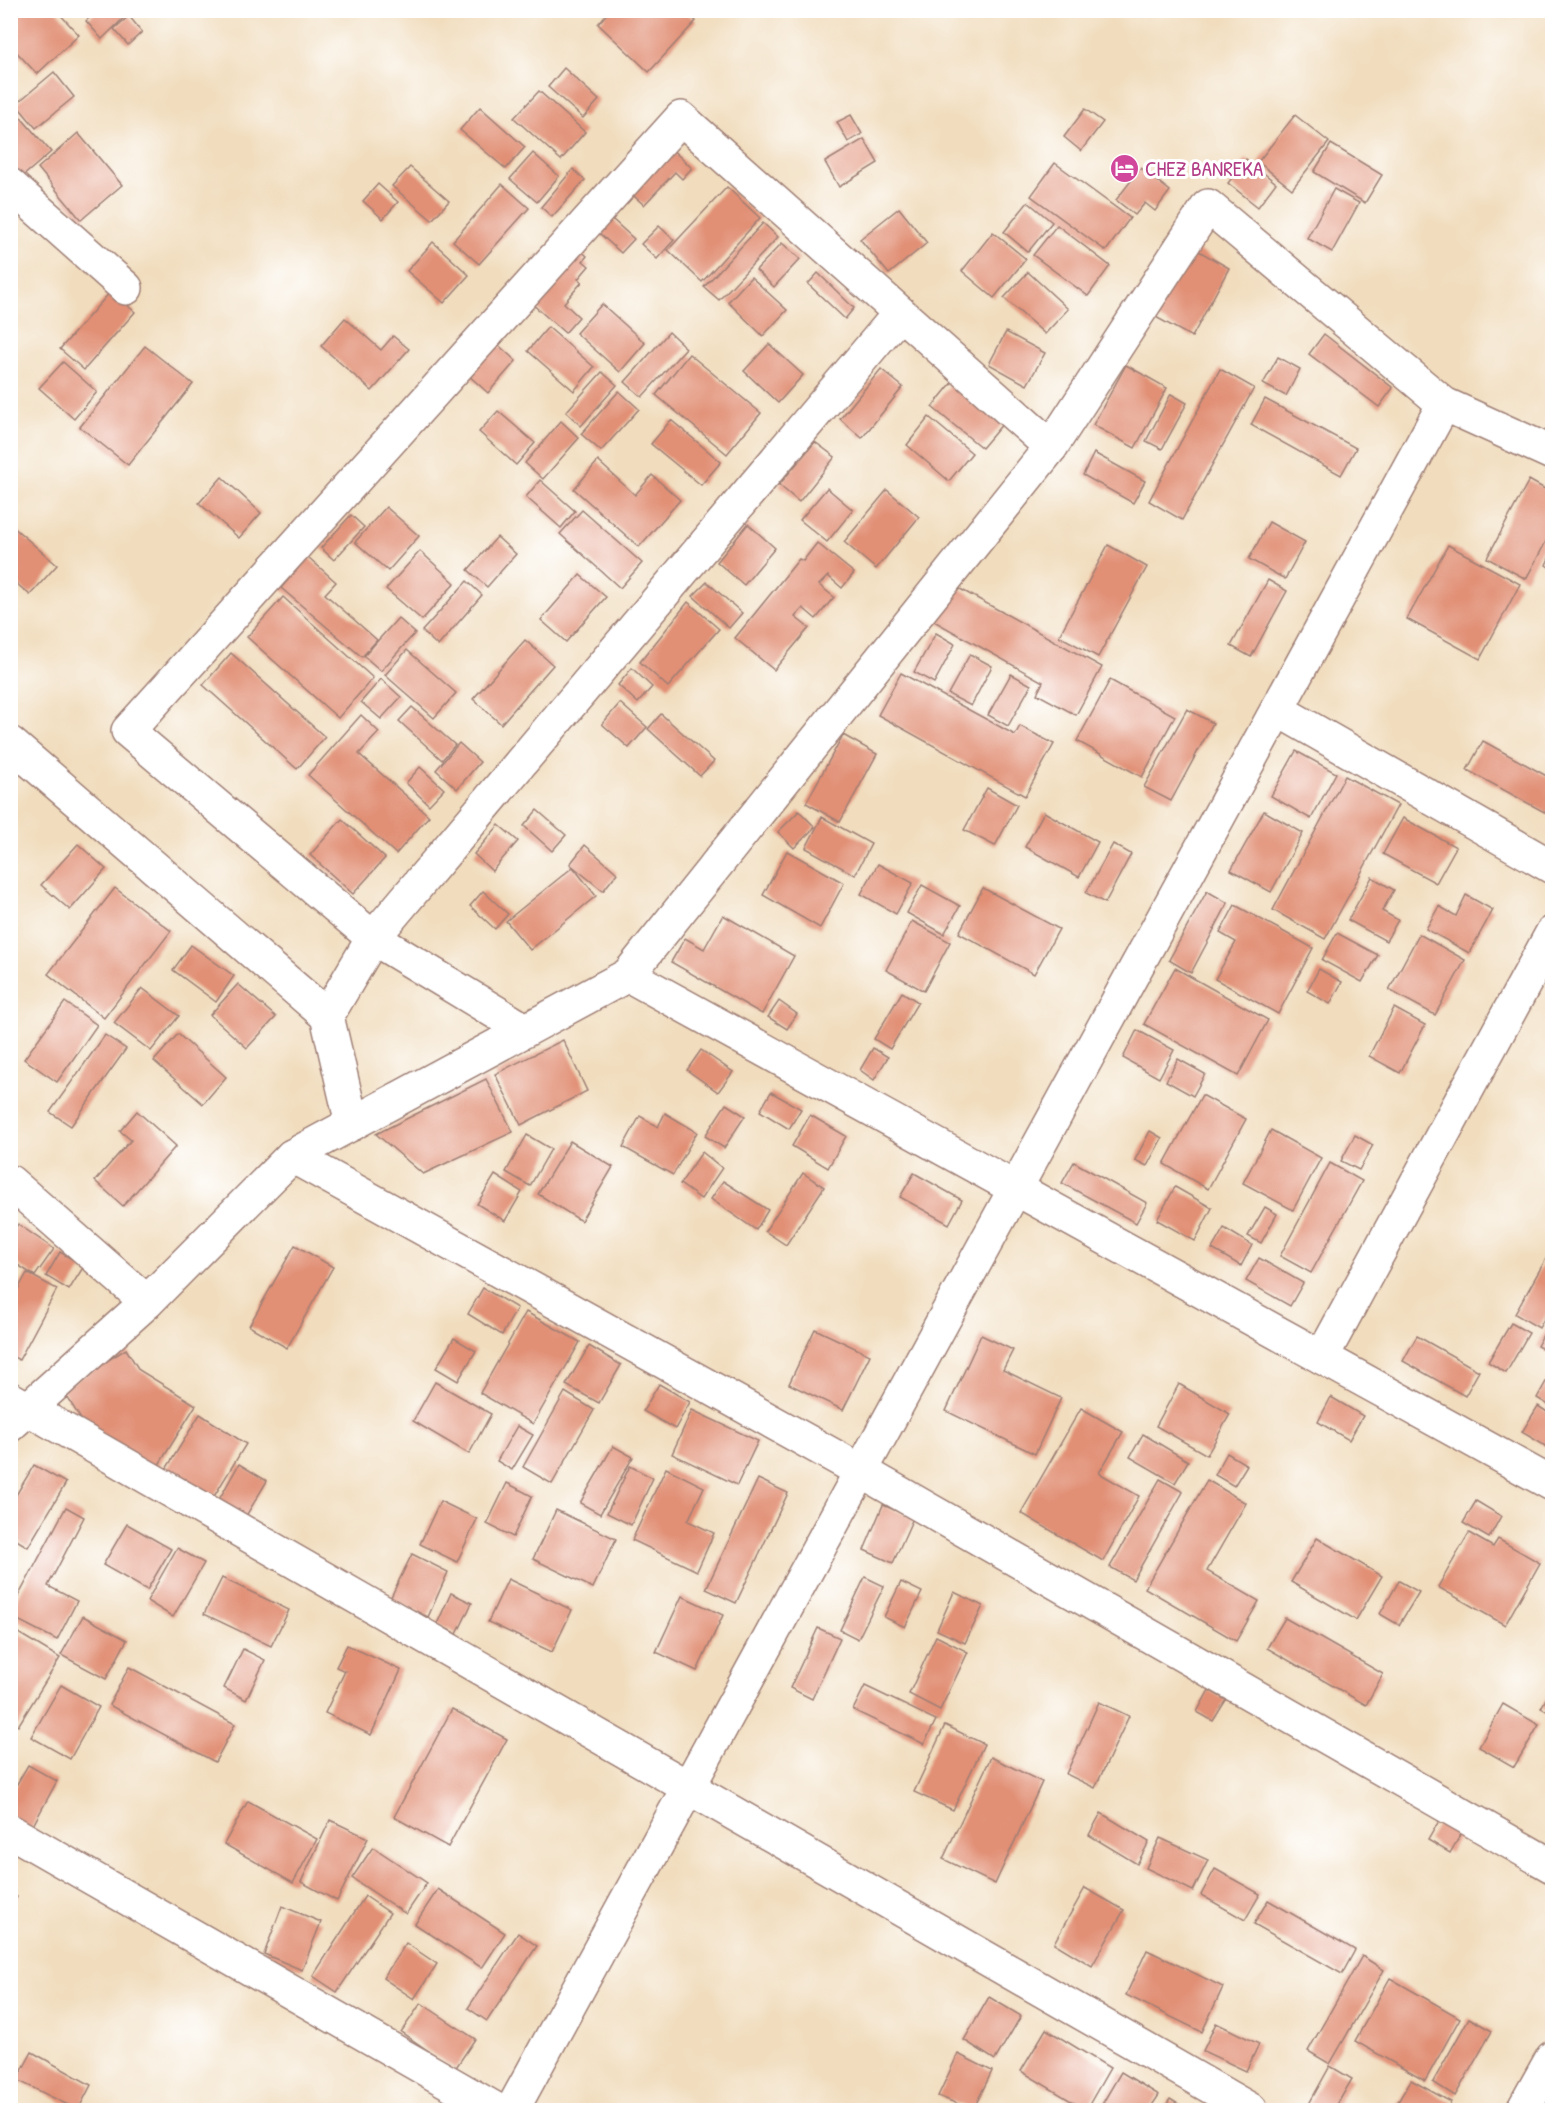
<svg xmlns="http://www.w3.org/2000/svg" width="1563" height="2121" font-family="'Patrick Hand',sans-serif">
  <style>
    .building { fill: #e18f74 }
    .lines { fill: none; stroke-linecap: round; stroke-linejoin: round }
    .minor-casing { stroke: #9e7e74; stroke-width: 36 }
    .minor { stroke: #fff; stroke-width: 33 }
    .labels { text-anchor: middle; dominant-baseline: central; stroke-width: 6; stroke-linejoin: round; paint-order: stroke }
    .hotel-label { font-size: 21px; fill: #b23c85; stroke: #fff; text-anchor: start }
  </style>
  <rect width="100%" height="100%" fill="#fff"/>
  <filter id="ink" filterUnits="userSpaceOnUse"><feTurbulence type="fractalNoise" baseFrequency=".0167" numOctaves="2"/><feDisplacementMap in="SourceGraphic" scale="12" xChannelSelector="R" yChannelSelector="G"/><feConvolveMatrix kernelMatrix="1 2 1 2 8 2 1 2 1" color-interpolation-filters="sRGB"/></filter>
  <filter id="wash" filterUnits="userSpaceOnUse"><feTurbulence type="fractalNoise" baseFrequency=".008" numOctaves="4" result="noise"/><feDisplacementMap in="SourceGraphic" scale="24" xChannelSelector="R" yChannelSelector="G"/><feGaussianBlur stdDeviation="1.35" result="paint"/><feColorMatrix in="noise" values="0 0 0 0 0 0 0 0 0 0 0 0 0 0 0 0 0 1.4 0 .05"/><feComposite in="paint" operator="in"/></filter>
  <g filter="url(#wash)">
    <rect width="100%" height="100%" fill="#f1ddbe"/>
    <g id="blocks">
      <!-- building -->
      <g class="building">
        <polygon points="10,10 56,10 79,35 37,74 10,45"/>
        <polygon points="97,10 132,10 102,39 86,21"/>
        <polygon points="610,10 684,10 696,21 649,72 598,24"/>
        <polygon points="129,16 142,32 128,45 114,29"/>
        <polygon points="564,68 599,100 583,118 548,87"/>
        <polygon points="54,72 74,97 36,128 16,104"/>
        <polygon points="539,91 585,132 561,160 514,118"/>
        <polygon points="480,107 525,147 506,169 460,130"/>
        <polygon points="1085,109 1103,122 1081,151 1064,137"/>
        <polygon points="16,112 51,152 22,177 10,164 10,117"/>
        <polygon points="851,115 862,134 848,142 837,122"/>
        <polygon points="1295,115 1329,142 1292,189 1258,162"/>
        <polygon points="78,133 122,185 81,220 38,168"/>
        <polygon points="864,139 878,163 839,187 825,162"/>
        <polygon points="1331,144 1382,175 1365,203 1314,172"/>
        <polygon points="667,145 692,168 682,179 675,172 644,205 626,189"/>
        <polygon points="533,153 559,176 537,202 510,179"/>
        <polygon points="1246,159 1276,183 1258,207 1228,183"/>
        <polygon points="1055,163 1130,218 1106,251 1031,196"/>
        <polygon points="410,167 449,201 432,220 392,186"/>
        <polygon points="1141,168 1170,191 1155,211 1145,203 1135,215 1116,200"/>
        <polygon points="573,169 585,180 552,217 541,207"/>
        <polygon points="378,184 398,202 383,219 363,201"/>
        <polygon points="502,184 529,208 479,264 453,241"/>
        <polygon points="727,187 760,218 702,282 668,250"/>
        <polygon points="1334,189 1359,203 1332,252 1307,238"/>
        <polygon points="1028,202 1052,222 1028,252 1004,232"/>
        <polygon points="899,208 927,243 889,274 860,239"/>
        <polygon points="612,219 634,239 621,253 599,233"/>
        <polygon points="763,223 778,237 719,300 704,287"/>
        <polygon points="1057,225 1110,266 1088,296 1033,255"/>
        <polygon points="659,226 674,240 657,259 641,244"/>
        <polygon points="993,232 1026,259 994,298 962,271"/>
        <polygon points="433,242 469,275 444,303 407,271"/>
        <polygon points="782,243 800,259 774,287 756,270"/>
        <polygon points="1190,246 1229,268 1192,337 1152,315"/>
        <polygon points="577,247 587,256 583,261 589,266 578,279 582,282 564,303 579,317 565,333 530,302"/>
        <polygon points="1028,272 1068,309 1045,334 1004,298"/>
        <polygon points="818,273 854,308 845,319 808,284"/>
        <polygon points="751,277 787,310 763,336 728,302"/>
        <polygon points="111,291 135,312 84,370 60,349"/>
        <polygon points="602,304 645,343 620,372 576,333"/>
        <polygon points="345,318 381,350 393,336 409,349 372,391 321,346"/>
        <polygon points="548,327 594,367 574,391 528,351"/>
        <polygon points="669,332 686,348 642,397 625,382"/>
        <polygon points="1006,332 1045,353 1027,385 989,364"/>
        <polygon points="1324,334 1393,388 1379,407 1309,354"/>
        <polygon points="494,341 516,361 488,393 466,373"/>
        <polygon points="769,344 803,375 778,403 744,371"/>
        <polygon points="145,346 193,384 128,465 80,427"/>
        <polygon points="689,354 761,413 727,454 656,395"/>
        <polygon points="1278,357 1300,369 1286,396 1263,384"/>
        <polygon points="63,362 97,392 74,419 39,388"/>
        <polygon points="1126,365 1167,388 1135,448 1093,425"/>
        <polygon points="881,369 903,387 862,438 840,419"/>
        <polygon points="1220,369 1254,388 1182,520 1149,501"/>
        <polygon points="602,372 617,385 581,426 566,412"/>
        <polygon points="954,380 1004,422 982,448 932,407"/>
        <polygon points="619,391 639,409 601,451 581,434"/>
        <polygon points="1171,394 1187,403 1162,449 1146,441"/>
        <polygon points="1265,399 1356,448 1341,475 1251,425"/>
        <polygon points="498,411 535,443 516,465 479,432"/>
        <polygon points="929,417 972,453 949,481 907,445"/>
        <polygon points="671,420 721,462 701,485 651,444"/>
        <polygon points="561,421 579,438 543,479 525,463"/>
        <polygon points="815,442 835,457 799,502 779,485"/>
        <polygon points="1094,453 1145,481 1133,503 1083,475"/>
        <polygon points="598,461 635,495 652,475 680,500 639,547 574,489"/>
        <polygon points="222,477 261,513 239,538 199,503"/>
        <polygon points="540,480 575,511 561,528 526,497"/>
        <polygon points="1529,480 1552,493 1552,530 1526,579 1487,558"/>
        <polygon points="827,488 853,510 827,542 800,520"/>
        <polygon points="887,490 919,517 876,569 844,542"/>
        <polygon points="386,507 419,536 388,571 355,542"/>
        <polygon points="582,510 642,563 620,588 560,534"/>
        <polygon points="351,515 364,527 334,560 321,548"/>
        <polygon points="1269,522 1305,542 1285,579 1249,559"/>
        <polygon points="748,524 775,548 744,585 717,562"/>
        <polygon points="12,526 57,565 30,595 10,578"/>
        <polygon points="497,537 516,554 487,587 468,570"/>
        <polygon points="817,543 854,573 842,588 828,576 819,585 834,597 816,619 803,608 795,617 809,628 774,670 735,638 799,559 803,561"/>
        <polygon points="1108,545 1147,567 1098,657 1059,636"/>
        <polygon points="1448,545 1520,584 1480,659 1407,619"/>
        <polygon points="420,551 455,583 422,620 386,589"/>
        <polygon points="1552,552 1552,569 1546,565"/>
        <polygon points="308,557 336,582 325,594 377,640 362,657 281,588"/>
        <polygon points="580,575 606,597 566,642 541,620"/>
        <polygon points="1268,580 1287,591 1251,657 1231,646"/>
        <polygon points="467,581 482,595 438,646 422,631"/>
        <polygon points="707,582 742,613 729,628 693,596"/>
        <polygon points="951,584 1102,667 1076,715 1037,694 1043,682 932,620"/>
        <polygon points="283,597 373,678 338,718 247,637"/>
        <polygon points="688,602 719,629 668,687 640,662"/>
        <polygon points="398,618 415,633 381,671 364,656"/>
        <polygon points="936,633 955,644 934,683 914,672"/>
        <polygon points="525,640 553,665 501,724 473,699"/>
        <polygon points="407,650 456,693 434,718 385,675"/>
        <polygon points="231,653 325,737 297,769 203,685"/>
        <polygon points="970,654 992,666 971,706 948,694"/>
        <polygon points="632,668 652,687 638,703 618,685"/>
        <polygon points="901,673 1015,735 1020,726 1054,744 1025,796 878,715"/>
        <polygon points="1011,674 1031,685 1008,726 988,715"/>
        <polygon points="381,679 401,697 381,719 361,702"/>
        <polygon points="1110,680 1175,716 1142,777 1077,741"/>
        <polygon points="620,703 647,727 629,748 602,724"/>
        <polygon points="412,707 455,745 442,760 399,721"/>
        <polygon points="1187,709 1213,723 1171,801 1144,787"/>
        <polygon points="661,714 714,761 700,776 648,729"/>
        <polygon points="361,715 379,732 359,754 429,816 396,854 308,775"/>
        <polygon points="843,735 877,754 840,822 806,803"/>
        <polygon points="1483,741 1552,779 1552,807 1548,814 1467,770"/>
        <polygon points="459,743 480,762 457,789 436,770"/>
        <polygon points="1296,751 1336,773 1311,819 1271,796"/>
        <polygon points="420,767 444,789 429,805 406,783"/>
        <polygon points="1345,776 1398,805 1325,939 1273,910"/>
        <polygon points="987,788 1017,805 995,846 964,830"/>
        <polygon points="537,810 566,835 552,851 524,826"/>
        <polygon points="799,811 815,827 794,848 778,832"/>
        <polygon points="1264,811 1303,833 1271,892 1231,870"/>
        <polygon points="1044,812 1098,842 1079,877 1025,847"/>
        <polygon points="822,817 871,844 855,875 806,848"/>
        <polygon points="1403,818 1456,847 1436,883 1383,854"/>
        <polygon points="342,819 385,858 353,894 310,855"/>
        <polygon points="499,825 518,841 492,871 474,854"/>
        <polygon points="78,844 106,869 70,910 41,885"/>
        <polygon points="1113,844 1131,854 1105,903 1086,893"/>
        <polygon points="585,845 617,873 603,891 570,864"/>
        <polygon points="787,851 844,883 820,928 763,895"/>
        <polygon points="878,864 913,883 896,914 861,894"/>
        <polygon points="573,867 596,896 530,950 506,921"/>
        <polygon points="1372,877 1394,890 1382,911 1398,920 1386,941 1348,920"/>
        <polygon points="922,885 960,906 944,934 907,913"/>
        <polygon points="115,888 171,931 104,1018 48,974"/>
        <polygon points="983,888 1059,929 1034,974 959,933"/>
        <polygon points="483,891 508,914 495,929 470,906"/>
        <polygon points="1207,891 1228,903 1191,973 1169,960"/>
        <polygon points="1466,895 1493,910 1469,953 1426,929 1439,906 1456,916"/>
        <polygon points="1235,905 1313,948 1278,1014 1215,979 1236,942 1220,933"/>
        <polygon points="723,915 794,956 762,1014 671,962 685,938 704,949"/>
        <polygon points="912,921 950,942 924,991 886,970"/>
        <polygon points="1337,933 1378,955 1362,982 1322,960"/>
        <polygon points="1419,934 1465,960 1435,1015 1389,990"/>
        <polygon points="191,945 234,976 216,1002 173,970"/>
        <polygon points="1175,968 1268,1020 1238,1076 1144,1024"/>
        <polygon points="1319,969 1342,982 1330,1004 1307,991"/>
        <polygon points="238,984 276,1017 247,1048 210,1015"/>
        <polygon points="142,988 179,1016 151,1051 114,1023"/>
        <polygon points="902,992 918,1002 890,1049 874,1039"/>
        <polygon points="779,1001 797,1014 787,1029 768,1017"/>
        <polygon points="65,1002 97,1025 57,1082 24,1059"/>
        <polygon points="1394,1008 1425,1025 1400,1073 1369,1056"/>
        <polygon points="1137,1030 1174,1050 1159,1078 1123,1058"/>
        <polygon points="178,1034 226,1077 203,1104 154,1061"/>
        <polygon points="105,1035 126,1049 71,1126 50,1112"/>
        <polygon points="563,1040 587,1091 521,1125 495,1074"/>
        <polygon points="873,1048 888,1057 874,1080 860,1070"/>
        <polygon points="701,1050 733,1072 718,1092 687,1070"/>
        <polygon points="1178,1059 1205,1074 1193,1096 1166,1081"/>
        <polygon points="486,1079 513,1132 423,1174 376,1134"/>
        <polygon points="771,1092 801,1109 789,1129 760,1111"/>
        <polygon points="1202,1095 1246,1119 1208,1189 1164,1164"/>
        <polygon points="726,1104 745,1116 724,1148 705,1136"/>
        <polygon points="137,1111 176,1146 123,1206 95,1181 131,1140 120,1131"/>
        <polygon points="665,1113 697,1132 673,1175 623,1147 640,1116 658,1127"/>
        <polygon points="810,1115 846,1136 828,1168 792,1146"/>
        <polygon points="1271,1130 1321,1158 1293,1210 1243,1183"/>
        <polygon points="1150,1131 1162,1138 1147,1166 1135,1160"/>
        <polygon points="527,1135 551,1149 530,1186 506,1172"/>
        <polygon points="1355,1135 1373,1145 1359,1170 1341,1161"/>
        <polygon points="570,1141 613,1167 581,1221 538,1194"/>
        <polygon points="702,1152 722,1168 701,1199 680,1184"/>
        <polygon points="1074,1162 1147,1203 1136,1223 1062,1183"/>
        <polygon points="1330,1163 1362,1181 1311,1273 1280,1256"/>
        <polygon points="803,1173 824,1187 786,1245 765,1231"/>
        <polygon points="914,1173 962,1200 949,1224 900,1197"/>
        <polygon points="495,1175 522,1192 505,1221 477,1204"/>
        <polygon points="723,1181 768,1210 756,1230 711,1199"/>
        <polygon points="1175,1187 1212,1208 1195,1241 1157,1220"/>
        <polygon points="1265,1207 1277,1214 1261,1243 1248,1236"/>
        <polygon points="18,1224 54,1249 35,1276 10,1260 10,1235"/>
        <polygon points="1224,1228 1252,1245 1241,1266 1212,1249"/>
        <polygon points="295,1245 333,1267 287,1348 249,1326"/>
        <polygon points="60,1252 84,1266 69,1290 46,1276"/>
        <polygon points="1548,1255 1552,1258 1552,1305 1539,1328 1515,1314"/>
        <polygon points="1259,1258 1303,1283 1290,1306 1246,1281"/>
        <polygon points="27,1273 57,1289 19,1360 10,1355 10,1287 17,1291"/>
        <polygon points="483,1288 517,1308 502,1335 468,1314"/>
        <polygon points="526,1312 580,1342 533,1424 480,1393"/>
        <polygon points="1552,1319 1552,1354 1537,1346"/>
        <polygon points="1511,1323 1529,1333 1506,1373 1488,1362"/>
        <polygon points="815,1329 870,1355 843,1410 789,1384"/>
        <polygon points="981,1335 1013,1350 1003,1370 1061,1398 1035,1454 946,1411"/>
        <polygon points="1417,1336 1479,1371 1465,1396 1403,1361"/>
        <polygon points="454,1338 476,1351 458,1381 436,1368"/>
        <polygon points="589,1346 621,1365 599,1403 566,1385"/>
        <polygon points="126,1349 139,1370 196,1405 155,1471 87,1429 62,1389"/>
        <polygon points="1552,1371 1552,1407 1537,1398"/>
        <polygon points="435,1382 491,1414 469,1454 413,1421"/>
        <polygon points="659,1384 690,1402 675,1429 643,1411"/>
        <polygon points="1179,1384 1230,1414 1207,1455 1156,1426"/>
        <polygon points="565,1392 594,1410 552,1484 523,1467"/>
        <polygon points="1331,1397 1363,1416 1349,1440 1318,1422"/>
        <polygon points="1538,1406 1552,1415 1552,1450 1522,1432"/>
        <polygon points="1081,1408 1123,1432 1099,1473 1139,1496 1103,1561 1021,1513"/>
        <polygon points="692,1410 758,1441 737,1485 672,1454"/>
        <polygon points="200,1414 246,1444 210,1503 163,1474"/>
        <polygon points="517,1426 533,1435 512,1470 497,1461"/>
        <polygon points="1143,1434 1188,1461 1175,1483 1130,1457"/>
        <polygon points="613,1446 633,1457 600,1514 580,1503"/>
        <polygon points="1227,1453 1247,1465 1234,1486 1215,1475"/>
        <polygon points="239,1464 267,1481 243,1521 216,1505"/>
        <polygon points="34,1465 66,1483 28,1547 10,1536 10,1505"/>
        <polygon points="630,1466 653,1478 631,1525 607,1513"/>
        <polygon points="666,1468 704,1487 688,1521 714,1533 697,1571 632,1540"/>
        <polygon points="758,1479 788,1493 736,1603 706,1589"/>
        <polygon points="1160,1479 1183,1492 1133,1580 1110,1567"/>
        <polygon points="1207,1480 1246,1503 1207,1571 1259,1601 1236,1641 1145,1588"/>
        <polygon points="507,1483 532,1496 513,1537 487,1524"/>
        <polygon points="440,1501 477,1519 457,1562 420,1544"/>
        <polygon points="1476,1501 1501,1516 1489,1538 1463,1523"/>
        <polygon points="883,1505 913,1518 893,1563 864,1550"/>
        <polygon points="66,1507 84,1517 48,1586 77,1601 57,1640 10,1616 10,1612"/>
        <polygon points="556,1510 616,1539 593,1588 533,1559"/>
        <polygon points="127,1524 171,1549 147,1590 103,1565"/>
        <polygon points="1469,1533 1493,1547 1498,1539 1540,1563 1505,1625 1438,1587"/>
        <polygon points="1317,1538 1382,1576 1356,1620 1291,1582"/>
        <polygon points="177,1548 204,1563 173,1617 147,1601"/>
        <polygon points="412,1554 448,1572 428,1617 390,1599"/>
        <polygon points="865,1577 884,1586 858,1639 840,1630"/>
        <polygon points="222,1578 289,1610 271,1646 204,1614"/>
        <polygon points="508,1579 572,1610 552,1652 488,1622"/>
        <polygon points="1399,1581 1419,1592 1399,1625 1380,1614"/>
        <polygon points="901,1582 922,1592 905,1627 884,1617"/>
        <polygon points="954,1592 983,1606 965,1643 937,1630"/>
        <polygon points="451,1593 472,1603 457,1634 437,1624"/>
        <polygon points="682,1596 723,1615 697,1671 656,1652"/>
        <polygon points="83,1616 127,1640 106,1679 61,1655"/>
        <polygon points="1285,1618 1383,1674 1366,1705 1267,1648"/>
        <polygon points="10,1628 60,1658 18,1726 10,1721"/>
        <polygon points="818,1628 840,1638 812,1699 790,1688"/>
        <polygon points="936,1636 968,1652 940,1710 909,1694"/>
        <polygon points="347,1645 401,1670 371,1735 325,1713 345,1671 336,1667"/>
        <polygon points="243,1649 265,1660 246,1700 224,1688"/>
        <polygon points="129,1667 235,1724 215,1762 109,1705"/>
        <polygon points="61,1685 99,1707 70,1759 31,1737"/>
        <polygon points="865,1686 936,1720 924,1744 853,1710"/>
        <polygon points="1552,1688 1552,1714 1541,1708"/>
        <polygon points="1209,1690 1226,1700 1213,1721 1197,1712"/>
        <polygon points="1099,1702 1129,1716 1095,1788 1066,1774"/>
        <polygon points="1503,1704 1539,1725 1514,1767 1479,1747"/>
        <polygon points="452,1709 507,1739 448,1847 394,1817"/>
        <polygon points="945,1725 984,1744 953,1810 914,1792"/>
        <polygon points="991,1757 1042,1782 995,1884 943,1859"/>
        <polygon points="28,1765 57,1781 30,1831 10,1820 10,1796"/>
        <polygon points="248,1801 317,1839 293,1883 224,1844"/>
        <polygon points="1101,1813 1149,1842 1137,1864 1089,1835"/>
        <polygon points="1443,1814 1465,1827 1450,1853 1428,1840"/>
        <polygon points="330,1820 368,1838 337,1901 301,1882"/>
        <polygon points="1160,1838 1208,1860 1193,1891 1146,1868"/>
        <polygon points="373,1847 427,1883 406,1914 352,1878"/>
        <polygon points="1215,1869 1260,1894 1245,1920 1201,1895"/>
        <polygon points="1085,1888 1124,1910 1092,1966 1054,1943"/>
        <polygon points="438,1889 505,1933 482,1968 415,1924"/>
        <polygon points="10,1893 17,1897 10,1909"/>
        <polygon points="365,1896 390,1913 337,1992 313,1976"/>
        <polygon points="1268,1900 1355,1950 1342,1974 1254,1924"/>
        <polygon points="282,1906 321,1922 302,1970 264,1954"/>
        <polygon points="518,1933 537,1946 487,2021 468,2008"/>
        <polygon points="406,1943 437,1964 414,1999 383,1978"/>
        <polygon points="1147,1950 1223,1987 1202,2032 1126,1995"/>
        <polygon points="1362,1956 1384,1970 1330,2064 1308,2051"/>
        <polygon points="1390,1978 1460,2018 1425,2081 1355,2041"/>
        <polygon points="989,1997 1021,2016 995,2060 964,2040"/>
        <polygon points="421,2003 475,2039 455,2069 401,2032"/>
        <polygon points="1469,2018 1492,2031 1455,2096 1433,2082"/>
        <polygon points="1216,2023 1259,2044 1246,2071 1203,2051"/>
        <polygon points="1046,2029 1110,2068 1086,2110 1021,2071"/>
        <polygon points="32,2052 91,2085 78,2110 17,2080"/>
        <polygon points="958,2054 992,2071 973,2110 938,2096"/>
        <polygon points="1330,2066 1352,2079 1334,2110 1320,2110 1309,2104"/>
        <polygon points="1121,2072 1159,2095 1149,2110 1108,2110 1101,2106"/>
        <polygon points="1411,2080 1451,2102 1446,2110 1393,2110"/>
        <polygon points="1170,2099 1188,2110 1163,2110"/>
      </g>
    </g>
  </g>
  <g filter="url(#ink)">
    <use href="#blocks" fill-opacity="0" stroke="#9e7e74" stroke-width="1.5"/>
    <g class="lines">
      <defs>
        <g id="minor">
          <polyline points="10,185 126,288"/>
          <polyline points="1278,710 1552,867"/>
          <polyline points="10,743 327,1016 352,1124"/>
          <polyline points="628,975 1552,1484"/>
          <polyline points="327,1016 373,938 900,313"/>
          <polyline points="525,1030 373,938 128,731 681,118 1051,447"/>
          <polyline points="292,1156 861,1471 1552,1866"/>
          <polyline points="10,1182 147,1302"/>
          <polyline points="1322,1357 1552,933"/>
          <polyline points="11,1399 1251,2110"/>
          <polyline points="10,1425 147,1302 292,1156 628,975 1051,447 1208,206 1444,404 1552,453"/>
          <polyline points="10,1831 497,2110"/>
          <polyline points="512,2110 1444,404"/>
          <polyline points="1523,2110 1552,2058"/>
        </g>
      </defs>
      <!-- minor casing -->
      <use href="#minor" class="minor-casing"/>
      <!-- minor -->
      <use href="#minor" class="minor"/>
    </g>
  </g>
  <!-- icons -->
  <defs>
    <symbol id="hotel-disc" viewBox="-11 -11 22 22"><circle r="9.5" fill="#d1479c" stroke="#fff"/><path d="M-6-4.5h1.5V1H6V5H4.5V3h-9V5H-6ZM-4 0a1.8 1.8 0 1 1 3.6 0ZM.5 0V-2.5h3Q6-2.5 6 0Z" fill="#fff"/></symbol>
  </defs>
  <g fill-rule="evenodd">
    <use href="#hotel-disc" x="1108" y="152" width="33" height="33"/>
  </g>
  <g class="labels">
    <!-- hotel labels -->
    <g class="hotel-label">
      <text x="1145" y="168">CHEZ BANREKA</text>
    </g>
  </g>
  <!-- margin -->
  <rect width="1563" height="2121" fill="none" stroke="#fff" stroke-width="36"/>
</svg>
